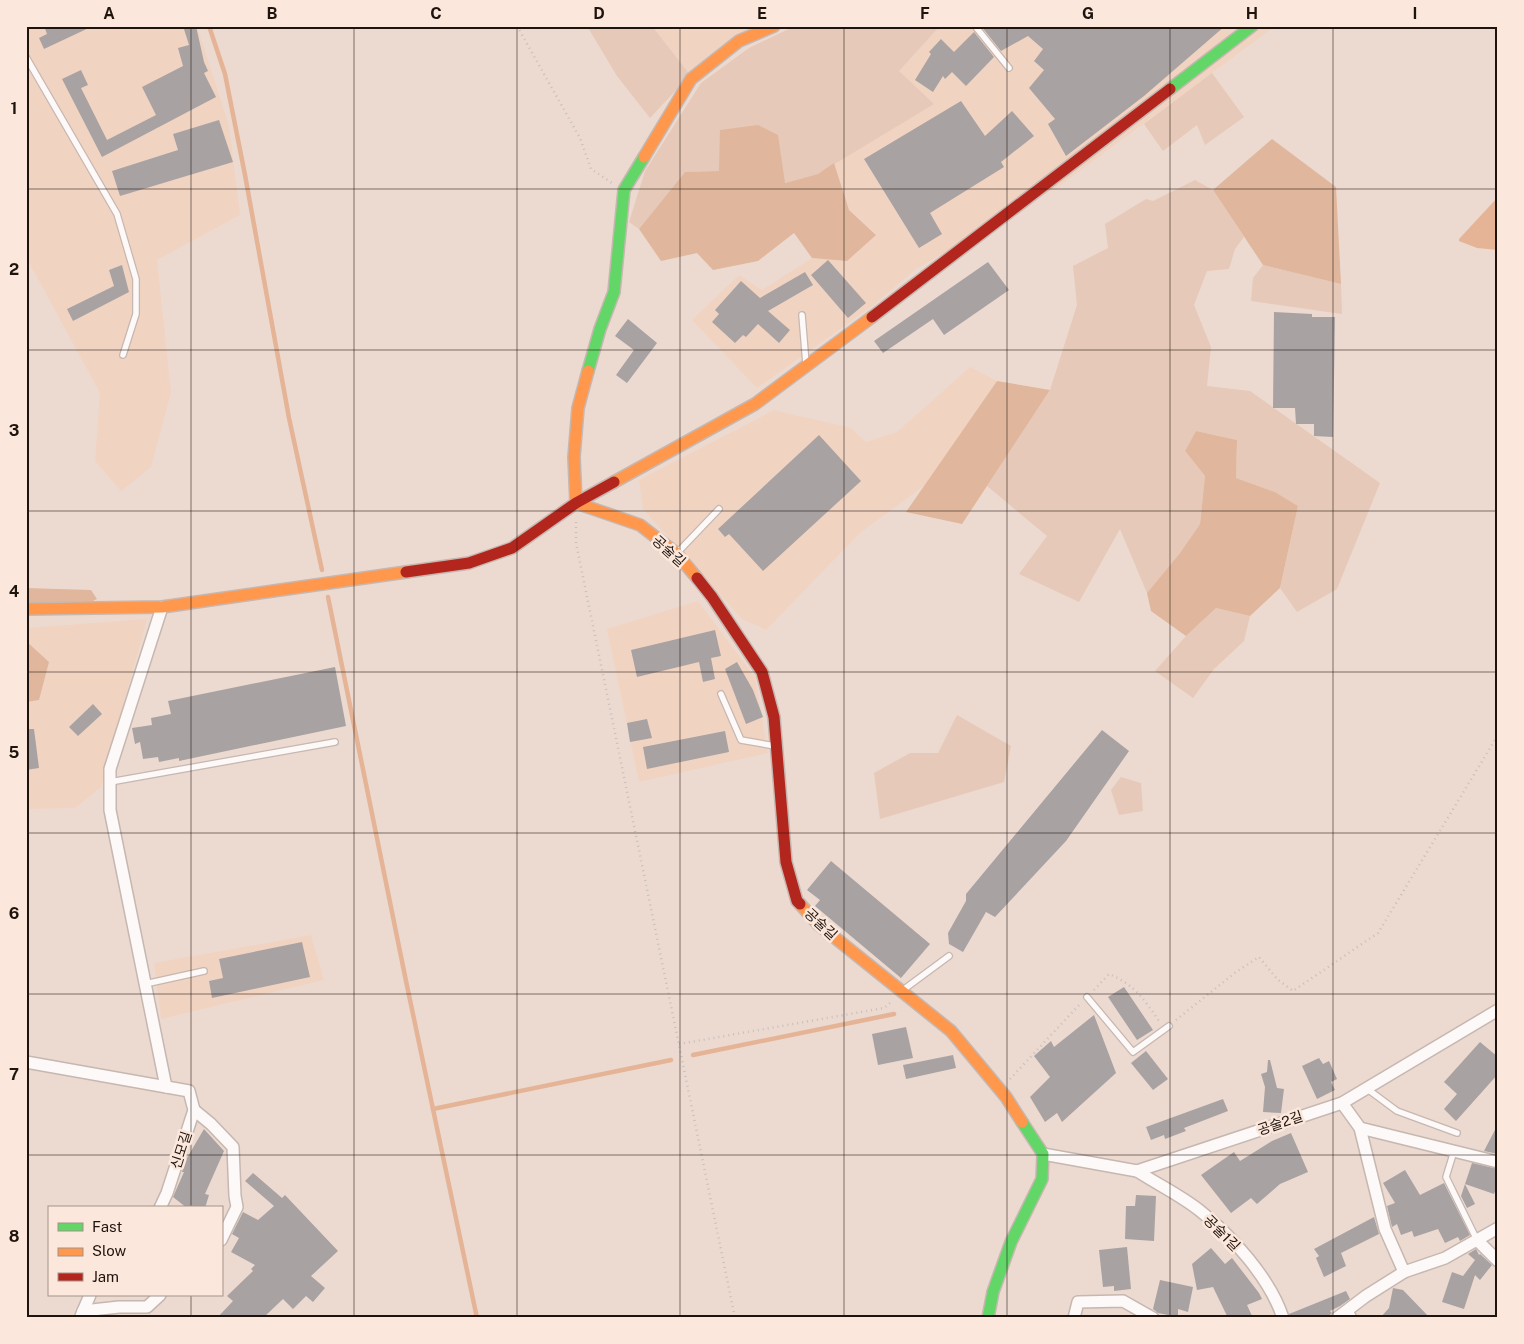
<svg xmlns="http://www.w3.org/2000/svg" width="1524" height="1344" font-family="'Public Sans','Noto Sans KR',sans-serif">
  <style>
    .built { fill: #f1d3c2 }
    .green { fill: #e6c9b8 }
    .forest { fill: #e0b69d }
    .water { fill: #e5b496 }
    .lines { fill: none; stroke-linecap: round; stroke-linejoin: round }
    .stream { stroke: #e5b496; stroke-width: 4.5 }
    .building { fill: #a8a2a2 }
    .lane-casing { stroke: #c6b7b0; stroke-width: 8 }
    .street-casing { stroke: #c6b7b0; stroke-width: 14 }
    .fast-casing { stroke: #c6b7b0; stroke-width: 14 }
    .slow-casing { stroke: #c6b7b0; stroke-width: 14 }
    .jam-casing { stroke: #c6b7b0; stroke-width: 14 }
    .path { stroke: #c6bfbc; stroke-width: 2.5; stroke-dasharray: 1 4; stroke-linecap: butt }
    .lane { stroke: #fcf9f8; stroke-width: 5.5 }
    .street { stroke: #fcf9f8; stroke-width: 11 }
    .fast { stroke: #63d668; stroke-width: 11 }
    .slow { stroke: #ff974d; stroke-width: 11 }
    .jam { stroke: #b3261e; stroke-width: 11 }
    .grid { fill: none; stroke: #1f140d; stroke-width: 1; stroke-opacity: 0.55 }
    .labels { text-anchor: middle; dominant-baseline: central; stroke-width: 5; stroke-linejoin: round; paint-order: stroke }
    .street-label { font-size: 14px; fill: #1f140d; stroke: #fbe7db }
    .neatline { fill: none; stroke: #1f140d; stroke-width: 2 }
    .grid-label { font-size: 16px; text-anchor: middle; font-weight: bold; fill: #1f140d }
  </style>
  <rect width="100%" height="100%" fill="#ecdad0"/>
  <!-- built -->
  <g class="built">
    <polygon points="26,26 197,26 229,126 240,215 157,260 171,392 151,467 121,491 95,461 100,393 26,257"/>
    <polygon points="652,26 761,26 690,75"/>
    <polygon points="940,26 1274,27 1058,187 916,269 875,304 757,388 692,320 739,275 762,290 812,258 847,261 876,234 849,210 834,163 934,104 899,71"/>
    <polygon points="970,367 997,381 925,485 860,533 766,630 742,619 643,509 639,480 774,410 851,428 866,442 897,432"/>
    <polygon points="698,601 755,677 768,753 639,782 607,629"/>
    <polygon points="147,619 101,787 75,808 26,809 26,702 39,700 49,662 26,641 26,628"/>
    <polygon points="311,935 324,980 161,1019 154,963"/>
  </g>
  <!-- green -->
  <g class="green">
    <polygon points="587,26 652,26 690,75 650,118 617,76"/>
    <polygon points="795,26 940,26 899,71 934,104 818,174 785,183 719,171 685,172 639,229 629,222 645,171 701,83 749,48"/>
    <polygon points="1212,73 1244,117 1205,145 1197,125 1163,151 1144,124"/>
    <polygon points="1195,180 1213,190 1244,237 1235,249 1229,269 1207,271 1194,305 1211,347 1207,386 1250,391 1380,483 1337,589 1297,612 1280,588 1298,506 1275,492 1236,478 1237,440 1196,431 1185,451 1205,476 1200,524 1180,553 1147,593 1120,529 1079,602 1019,574 1047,536 987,486 1050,390 1077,305 1073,266 1108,248 1105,224 1146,199 1153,201"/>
    <polygon points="1263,265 1341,284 1342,314 1251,301 1253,278"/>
    <polygon points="1216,608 1250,616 1244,641 1214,669 1193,698 1155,671 1186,636"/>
    <polygon points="957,715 1011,746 1004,782 880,819 874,773 910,753 938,753"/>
    <polygon points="1121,777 1141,783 1143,811 1119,815 1111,790"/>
  </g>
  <!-- forest -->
  <g class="forest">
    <polygon points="758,125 778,135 785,183 818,174 834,163 849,210 876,235 847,261 812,258 794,233 758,261 713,270 697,253 661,261 639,229 685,172 719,171 720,130"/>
    <polygon points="1272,139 1336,187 1341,284 1263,265 1213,190"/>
    <polygon points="997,381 1050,390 962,524 906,512"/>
    <polygon points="1196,431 1237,440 1236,478 1275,492 1298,506 1280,588 1250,616 1216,608 1186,636 1151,611 1147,593 1180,553 1200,524 1205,476 1185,451"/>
    <polygon points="26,588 91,590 97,599 79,608 26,604"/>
    <polygon points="26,641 49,662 39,700 26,702"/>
  </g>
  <!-- water -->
  <polygon class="water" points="1498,197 1498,250 1477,248 1459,241 1459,239"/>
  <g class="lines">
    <!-- stream -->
    <g class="stream">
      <polyline points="209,26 225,74 245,175 289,418 322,570"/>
      <polyline points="328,597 406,981 477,1318"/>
      <polyline points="693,1055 894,1014"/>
      <polyline points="433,1109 671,1060"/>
    </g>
  </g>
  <!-- building -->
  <g class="building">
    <polygon points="44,26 93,26 44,49 39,38 47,34"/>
    <polygon points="183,26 196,26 204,62 208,71 204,73 216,97 102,157 62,79 81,70 88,85 81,88 107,140 156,115 142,87 183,66 178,48 189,45"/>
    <polygon points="981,26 1225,26 1144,96 1066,156 1048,124 1055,119 1029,88 1044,70 1034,61 1043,49 1028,36 1001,51"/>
    <polygon points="974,32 994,57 966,86 952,72 945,79 943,76 933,92 915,80 931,54 929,52 941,39 954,52"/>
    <polygon points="961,101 985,136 1012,111 1034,136 1001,162 1004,167 930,213 942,234 919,248 864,159"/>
    <polygon points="219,120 233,162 120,196 112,171 178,150 173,134"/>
    <polygon points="828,260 866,303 848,318 811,275"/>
    <polygon points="988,262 1009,290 944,335 933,319 883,353 874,341"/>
    <polygon points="122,265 129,292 73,321 67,309 114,286 109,270"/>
    <polygon points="805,272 813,285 768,311 790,330 779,343 758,324 746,337 743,335 735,343 712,322 719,314 715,310 741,281 760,298"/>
    <polygon points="1274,312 1312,314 1312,317 1335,317 1333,437 1314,436 1314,424 1296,424 1295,408 1273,408"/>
    <polygon points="628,319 657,343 627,383 616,375 634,350 615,336"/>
    <polygon points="819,435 861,481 763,571 729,534 725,537 718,529"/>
    <polygon points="715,630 721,656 711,658 715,679 703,682 699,662 637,677 631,650"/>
    <polygon points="737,662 753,690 763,717 746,724 725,669"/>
    <polygon points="335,667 346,726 179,761 179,758 159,762 158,757 143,759 140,742 135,744 132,728 152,725 151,718 171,714 168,701"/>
    <polygon points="93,704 102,714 78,736 69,727"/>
    <polygon points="647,719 652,738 630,742 627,723"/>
    <polygon points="26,729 34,729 39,768 26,770"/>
    <polygon points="1102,730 1129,751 1066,841 995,917 986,912 963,952 949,944 948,933 966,901 966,894"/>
    <polygon points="725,731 729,752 647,769 643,747"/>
    <polygon points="831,861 930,944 901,978 815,906 820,900 807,890"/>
    <polygon points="302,942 310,977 212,998 209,981 223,978 219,959"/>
    <polygon points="1124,987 1153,1030 1137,1040 1108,997"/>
    <polygon points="1094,1015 1116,1073 1062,1122 1057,1113 1045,1122 1030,1097 1050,1077 1034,1056 1051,1041 1054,1047"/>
    <polygon points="906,1027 913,1058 878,1065 872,1034"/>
    <polygon points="1480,1042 1498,1057 1498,1074 1456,1121 1444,1109 1457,1094 1444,1082"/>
    <polygon points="1146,1051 1168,1079 1153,1090 1131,1063"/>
    <polygon points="953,1055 956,1068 906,1079 903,1065"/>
    <polygon points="1319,1058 1323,1064 1329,1061 1337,1079 1331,1082 1335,1090 1317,1099 1302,1066"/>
    <polygon points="1268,1060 1270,1060 1277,1088 1284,1089 1281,1113 1263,1112 1265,1087 1261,1074 1267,1072"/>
    <polygon points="1223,1099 1228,1111 1184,1128 1186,1131 1165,1139 1164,1135 1151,1140 1146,1127"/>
    <polygon points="1498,1124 1498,1154 1484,1151"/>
    <polygon points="204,1129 224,1151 205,1194 209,1195 205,1208 187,1208 173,1197 184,1172 182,1172 184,1163"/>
    <polygon points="1291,1133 1308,1172 1280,1184 1257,1204 1251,1198 1231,1213 1201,1175 1234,1152 1240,1161 1272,1141"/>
    <polygon points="1472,1163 1498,1169 1498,1184 1494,1194 1465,1184"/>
    <polygon points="1405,1170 1420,1195 1444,1183 1470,1235 1460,1241 1458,1237 1445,1243 1438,1229 1414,1237 1412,1231 1401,1235 1397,1224 1392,1227 1387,1206 1395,1203 1383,1183"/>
    <polygon points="253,1173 282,1198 285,1195 338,1251 311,1276 325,1288 313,1302 306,1296 293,1309 283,1299 263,1318 217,1318 233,1301 227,1296 253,1271 251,1269 255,1265 231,1252 239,1238 232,1234 243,1212 258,1220 274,1206 245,1181"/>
    <polygon points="1465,1184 1475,1204 1467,1208 1461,1196"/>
    <polygon points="1136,1195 1156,1196 1154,1241 1125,1239 1126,1206 1135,1206"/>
    <polygon points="1374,1217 1379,1234 1341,1253 1346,1266 1324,1277 1316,1258 1319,1256 1314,1249"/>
    <polygon points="1127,1247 1131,1289 1114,1291 1114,1286 1103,1287 1099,1250"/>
    <polygon points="1211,1248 1225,1264 1232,1258 1259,1293 1262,1299 1247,1305 1253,1318 1228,1318 1213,1287 1197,1290 1192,1264"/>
    <polygon points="1476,1249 1479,1255 1480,1254 1492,1265 1480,1280 1475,1275 1464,1309 1442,1302 1452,1272 1463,1276 1475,1260 1468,1254"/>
    <polygon points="1160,1280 1193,1287 1188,1312 1178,1309 1178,1317 1158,1313 1153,1309"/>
    <polygon points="1393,1288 1403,1290 1430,1318 1380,1318 1389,1308"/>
    <polygon points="1346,1291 1350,1299 1340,1306 1330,1311 1332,1313 1326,1318 1290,1318 1289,1314"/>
  </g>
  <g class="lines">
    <defs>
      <g id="lane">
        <polyline points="975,26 1009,68"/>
        <polyline points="26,57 117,214 136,279 136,314 123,355"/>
        <polyline points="802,315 806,364"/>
        <polyline points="678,552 719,509"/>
        <polyline points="721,694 741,740 775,746"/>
        <polyline points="110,782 335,742"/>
        <polyline points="145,984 204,971"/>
        <polyline points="903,990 949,956"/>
        <polyline points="1087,997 1133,1052 1169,1026"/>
        <polyline points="1366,1088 1397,1111 1457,1133"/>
        <polyline points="1454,1151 1446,1177 1477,1240"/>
        <polyline points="1349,1309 1354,1318"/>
      </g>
      <g id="street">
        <polyline points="162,607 110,769 110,810 166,1087"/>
        <polyline points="26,1062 189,1091 194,1110 167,1193 160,1208"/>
        <polyline points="1342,1103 1360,1128 1385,1229 1404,1272"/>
        <polyline points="194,1110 211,1124 233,1147 235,1196 237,1207 221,1240"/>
        <polyline points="1360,1128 1498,1162"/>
        <polyline points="1043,1154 1137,1171 1342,1103 1498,1010"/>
        <path d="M1137,1171C1157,1184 1180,1195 1199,1210C1231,1235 1270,1278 1283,1318"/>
        <polyline points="1477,1240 1498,1261"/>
        <polyline points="83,1311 119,1307 147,1307 160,1295"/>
        <polyline points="81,1316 90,1295"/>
        <polyline points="1074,1318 1078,1302 1123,1301 1153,1318"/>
        <polyline points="1337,1318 1366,1296 1404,1272 1445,1258 1498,1228"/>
      </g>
      <g id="fast">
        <polyline points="1170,89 1252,26"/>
        <polyline points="588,371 600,329 614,292 624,190 644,157"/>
        <polyline points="988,1318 993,1292 1011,1242 1042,1179 1043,1154 1022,1122"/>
      </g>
      <g id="slow">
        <polyline points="644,157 691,79 739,41 774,26"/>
        <polyline points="588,371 578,408 574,457 576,503 640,525 676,553 697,578"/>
        <polyline points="614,482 755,404 872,317"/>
        <polyline points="26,609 162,607 406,572"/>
        <polyline points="800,904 818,924 951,1031 1006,1097 1022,1122"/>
      </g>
      <g id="jam">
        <polyline points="872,317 1170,89"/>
        <polyline points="406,572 469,563 512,548 576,503 614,482"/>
        <polyline points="697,578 712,597 762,672 774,717 786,862 797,901 800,904"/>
      </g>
    </defs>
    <!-- lane casing -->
    <use href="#lane" class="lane-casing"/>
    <!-- street casing -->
    <use href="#street" class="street-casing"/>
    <!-- fast casing -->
    <use href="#fast" class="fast-casing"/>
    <!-- slow casing -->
    <use href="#slow" class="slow-casing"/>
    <!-- jam casing -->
    <use href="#jam" class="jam-casing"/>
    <!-- path -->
    <g class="path">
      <polyline points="517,26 580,138 591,169 612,183"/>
      <polyline points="576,522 576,543 735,1318"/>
      <path d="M1094,990L1109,974C1135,985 1143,998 1159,1021"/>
      <polyline points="1176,1020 1236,972 1259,957 1277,979 1293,991 1378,933 1498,735"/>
      <polyline points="679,1044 884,1008 890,1003"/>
      <polyline points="1010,1079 1080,1004"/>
    </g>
    <!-- lane -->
    <use href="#lane" class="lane"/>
    <!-- street -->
    <use href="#street" class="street"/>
    <!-- fast -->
    <use href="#fast" class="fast"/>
    <!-- slow -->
    <use href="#slow" class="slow"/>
    <!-- jam -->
    <use href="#jam" class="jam"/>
  </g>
  <!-- grid -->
  <path class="grid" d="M191,26V1208M354,26V1318M517,26V1318M680,26V1318M844,26V1318M1007,26V1318M1170,26V1318M1333,26V1318M26,189H1498M26,350H1498M26,511H1498M26,672H1498M26,833H1498M26,994H1498M26,1155H1498M191,1295V1318"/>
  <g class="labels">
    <!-- street labels -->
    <g class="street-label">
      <text transform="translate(669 551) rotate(42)">공술길</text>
      <text transform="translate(821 924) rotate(43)">공술길</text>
      <text transform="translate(1280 1123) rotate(-19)">공술2길</text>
      <text transform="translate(181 1150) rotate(-72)">신모길</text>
      <text transform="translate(1222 1233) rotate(45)">공술1길</text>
    </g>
  </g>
  <!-- border -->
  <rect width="1524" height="1344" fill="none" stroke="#fbe7db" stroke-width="55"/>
  <!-- legend -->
  <rect x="48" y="1206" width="175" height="90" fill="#fbe7db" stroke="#a39389"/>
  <rect x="58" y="1223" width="25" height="8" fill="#63d668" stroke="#a39389"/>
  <text x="92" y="1232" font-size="15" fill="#1f140d">Fast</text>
  <rect x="58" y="1248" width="25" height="8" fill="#ff974d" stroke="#a39389"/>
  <text x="92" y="1256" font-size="15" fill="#1f140d">Slow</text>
  <rect x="58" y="1273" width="25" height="8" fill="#b3261e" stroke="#a39389"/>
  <text x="92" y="1282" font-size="15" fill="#1f140d">Jam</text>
  <rect x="28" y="28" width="1468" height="1288" class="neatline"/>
  <g class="grid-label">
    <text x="109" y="19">A</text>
    <text x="272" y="19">B</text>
    <text x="436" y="19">C</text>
    <text x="599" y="19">D</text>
    <text x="762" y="19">E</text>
    <text x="925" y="19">F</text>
    <text x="1088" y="19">G</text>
    <text x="1252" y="19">H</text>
    <text x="1415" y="19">I</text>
    <text x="14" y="114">1</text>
    <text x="14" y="275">2</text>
    <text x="14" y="436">3</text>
    <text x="14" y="597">4</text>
    <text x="14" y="758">5</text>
    <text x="14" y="919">6</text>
    <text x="14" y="1080">7</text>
    <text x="14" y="1242">8</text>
  </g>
</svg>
